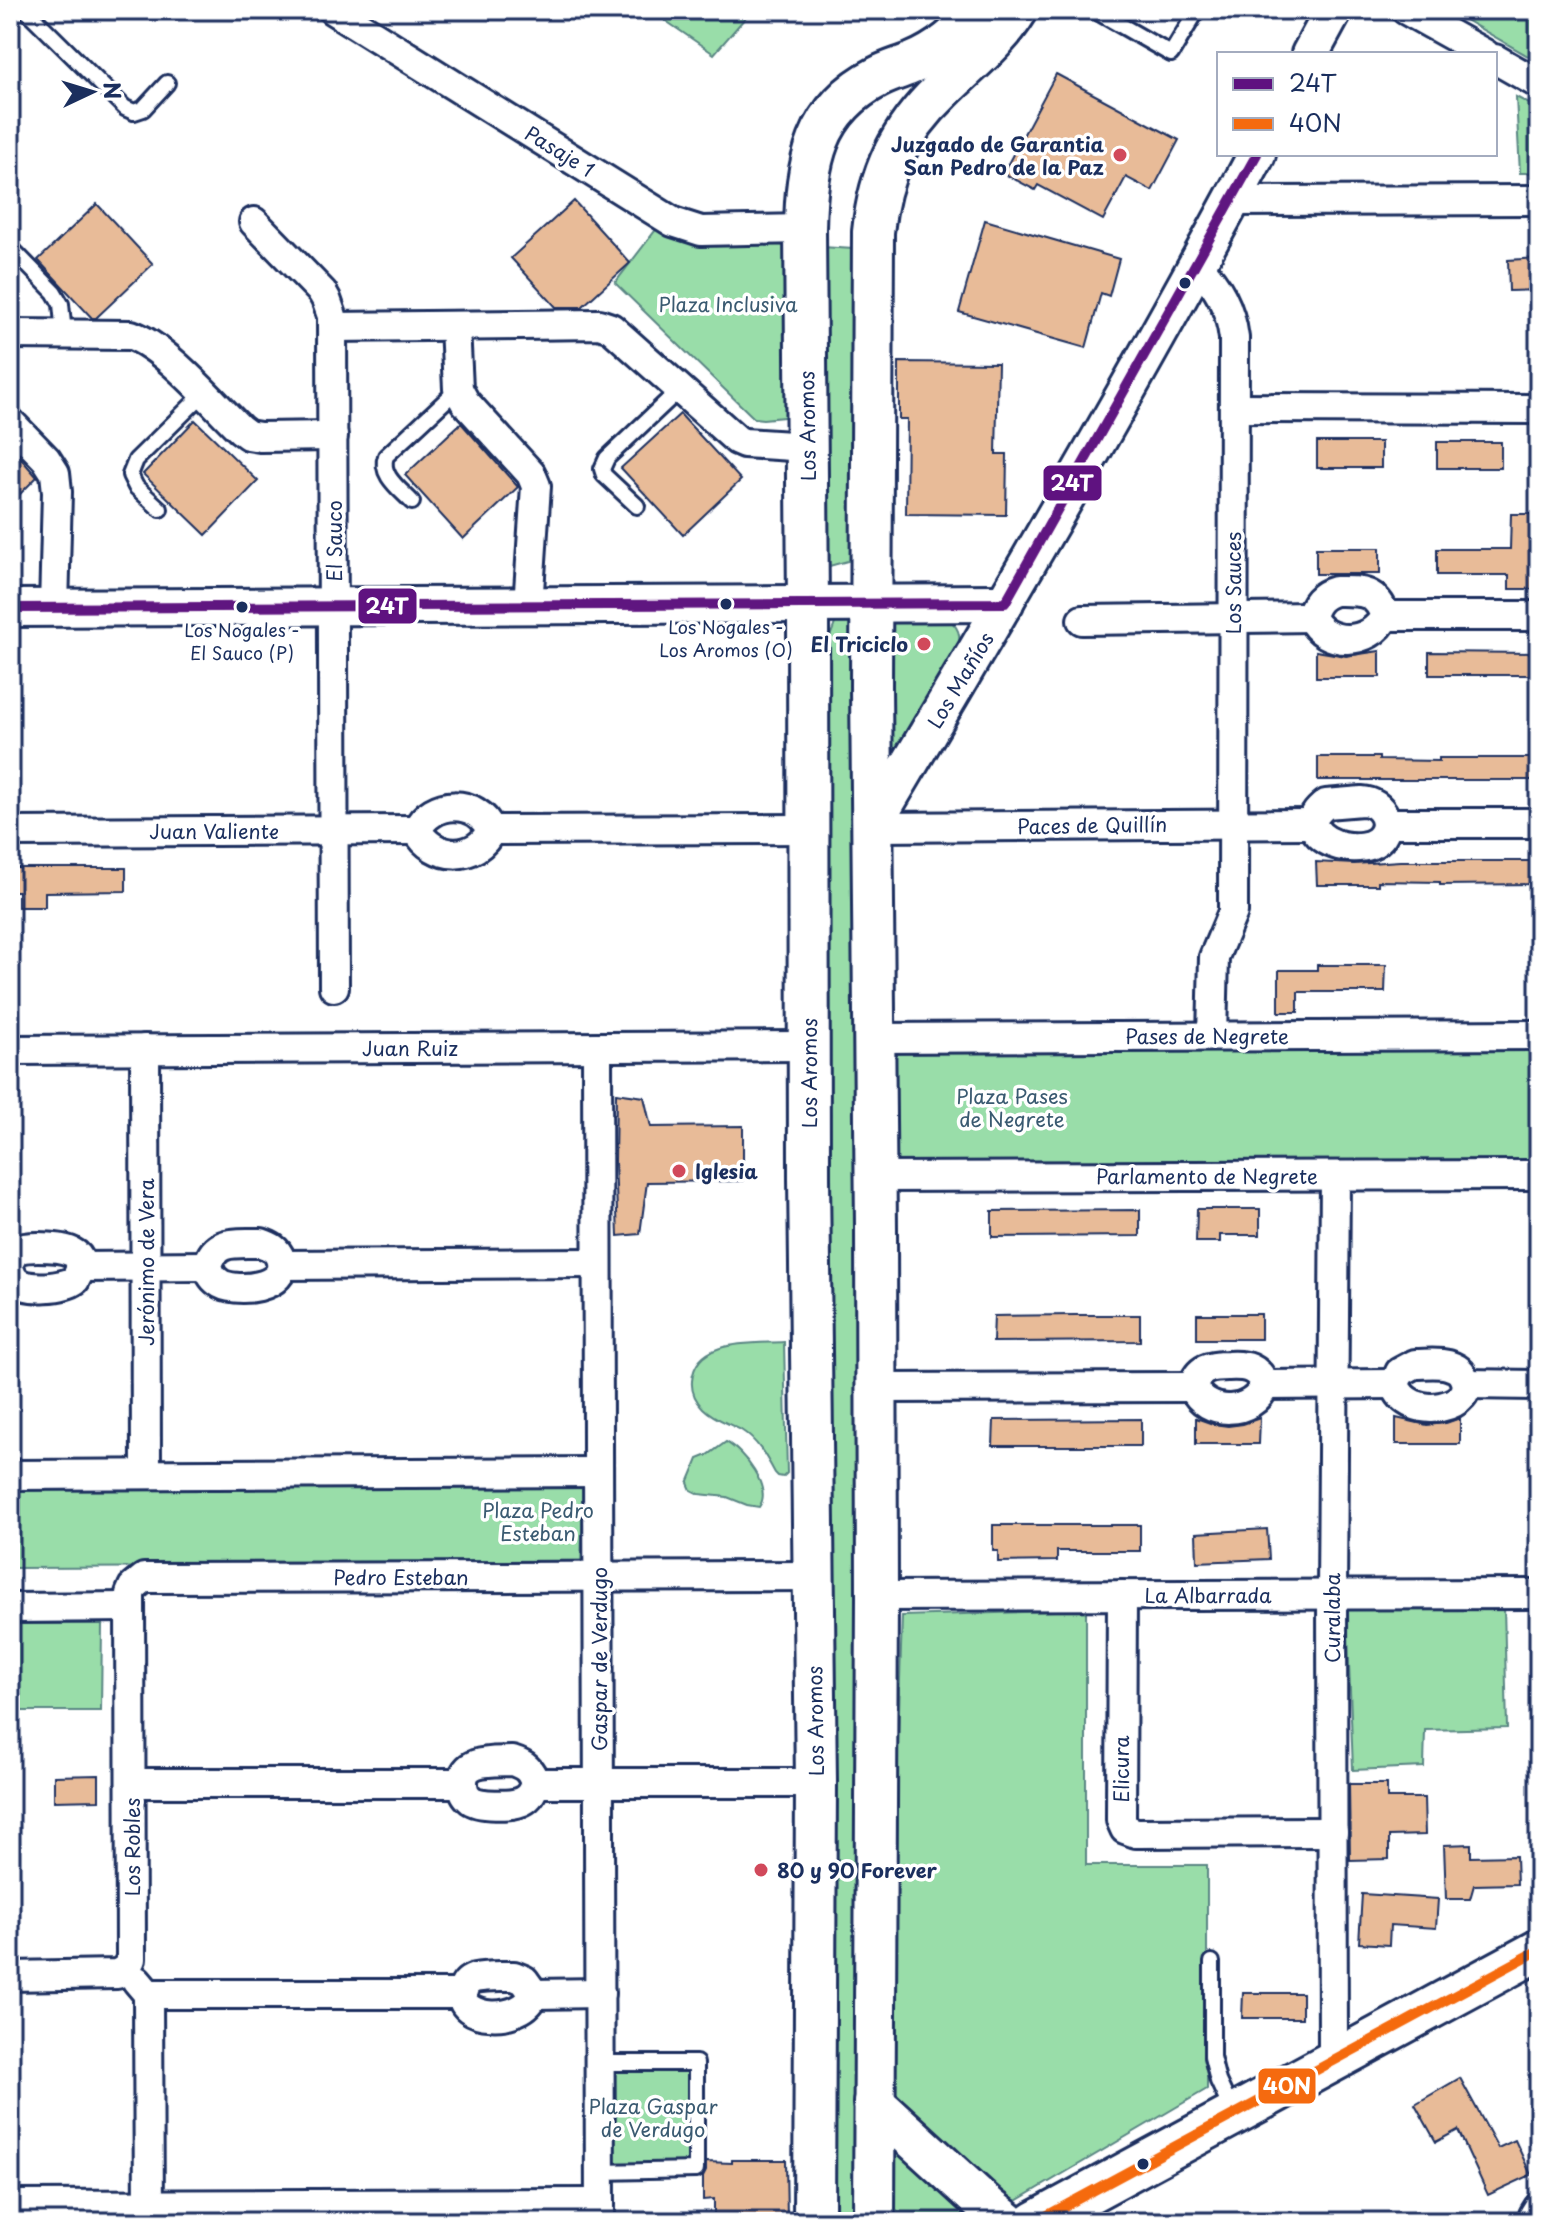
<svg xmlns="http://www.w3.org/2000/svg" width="1549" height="2232" font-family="'Playpen Sans',sans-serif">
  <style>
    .green { fill: #99dda9; stroke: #5a8684; stroke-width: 2 }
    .building { fill: #e8bb98; stroke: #1b2f5e; stroke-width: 2 }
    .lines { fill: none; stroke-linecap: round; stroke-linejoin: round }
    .service-casing { stroke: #1b2f5e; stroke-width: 20 }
    .minor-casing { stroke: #1b2f5e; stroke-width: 34 }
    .tertiary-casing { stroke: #1b2f5e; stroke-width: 42 }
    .secondary-casing { stroke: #1b2f5e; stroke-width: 46 }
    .service { stroke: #fff; stroke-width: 14 }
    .minor { stroke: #fff; stroke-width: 28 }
    .tertiary { stroke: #fff; stroke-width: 36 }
    .secondary { stroke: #fff; stroke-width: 40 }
    .bus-1-casing { stroke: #fff; stroke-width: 16 }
    .bus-2-casing { stroke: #fff; stroke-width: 16 }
    .bus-1 { stroke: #5f1280; stroke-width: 10 }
    .bus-2 { stroke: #f56a0f; stroke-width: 10 }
    .poi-dot { fill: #d1495b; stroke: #fff; stroke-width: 3 }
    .bus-dot { fill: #1b2f5e; stroke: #fff; stroke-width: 3 }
    .labels { text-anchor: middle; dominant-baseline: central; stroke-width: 7; stroke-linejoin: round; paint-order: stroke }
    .bus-label { font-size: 18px; fill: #1b2f5e; stroke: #fff }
    .poi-label { font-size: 20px; font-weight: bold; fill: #1b2f5e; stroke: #fff; text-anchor: end }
    .street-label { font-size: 20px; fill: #1b2f5e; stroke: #fff }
    .park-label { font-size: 20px; fill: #3a5a71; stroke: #fff }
    .line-badge { stroke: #fff; stroke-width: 3 }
    .badge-label { font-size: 22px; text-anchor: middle; font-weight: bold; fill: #fff }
  </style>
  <rect width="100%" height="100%" fill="#fff"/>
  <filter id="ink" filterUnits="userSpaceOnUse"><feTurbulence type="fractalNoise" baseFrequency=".0125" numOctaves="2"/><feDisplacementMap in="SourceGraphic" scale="16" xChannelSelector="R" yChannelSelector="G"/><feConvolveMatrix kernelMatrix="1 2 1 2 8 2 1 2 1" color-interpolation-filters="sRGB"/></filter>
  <g filter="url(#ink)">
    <!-- green -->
    <g class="green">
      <polygon points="650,10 752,10 714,54"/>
      <polygon points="1448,10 1534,10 1535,60"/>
      <polygon points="1516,97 1539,109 1539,173 1520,173"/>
      <polygon points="658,227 693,238 789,246 794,416 763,419 754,418 615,283"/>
      <polygon points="822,247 853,249 855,559 815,570"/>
      <polygon points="855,619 859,2222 830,2222 830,637 836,621"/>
      <path d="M895,621H950C962,630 960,640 957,654L898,751L889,750V626Z"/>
      <polygon points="1539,1045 1539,1166 883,1168 883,1049"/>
      <path d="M784,1342L787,1473L783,1477L778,1476L775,1473C766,1456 757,1440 741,1430C728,1423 714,1419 703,1408C696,1401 691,1392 692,1381C695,1338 753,1344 784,1342Z"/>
      <path d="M726,1442C743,1451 773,1488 759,1507L747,1505L727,1497L699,1494L691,1490L688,1483L698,1459L708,1455Z"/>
      <polygon points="584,1477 581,1566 10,1568 10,1483"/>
      <polygon points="1504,1606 1507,1728 1425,1730 1424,1767 1353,1770 1347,1610"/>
      <polygon points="1086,1610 1086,1865 1207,1865 1207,2089 981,2222 883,2222 902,1616"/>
      <polygon points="10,1624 102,1624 101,1711 10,1711"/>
      <polygon points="611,2065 694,2065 695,2169 612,2169"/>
    </g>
    <!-- building -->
    <g class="building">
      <polygon points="1056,74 1179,140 1152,191 1126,177 1103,220 1038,185 1035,190 1003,173"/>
      <polygon points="574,201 630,263 582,307 556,307 511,258"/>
      <polygon points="97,204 153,264 96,318 92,318 38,260"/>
      <polygon points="985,220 1119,259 1109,296 1101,293 1086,348 959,312"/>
      <polygon points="1539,258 1539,290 1509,291 1508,260"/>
      <polygon points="899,362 998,363 996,454 1007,454 1006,515 906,514 907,419 899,419"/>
      <polygon points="680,414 741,480 683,535 621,468"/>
      <polygon points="195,420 258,481 206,535 143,474"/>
      <polygon points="461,423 518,487 463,539 405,475"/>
      <rect x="1317" y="442" width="64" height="26"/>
      <rect x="1437" y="442" width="64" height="26"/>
      <polygon points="10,446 37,477 10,504"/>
      <polygon points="1511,514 1539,514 1539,589 1509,589 1509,575 1437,575 1437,549 1510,549"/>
      <rect x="1316" y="548" width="64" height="26"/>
      <polygon points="1316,651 1346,656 1380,651 1380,677 1316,677"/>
      <polygon points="1429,652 1539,653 1539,675 1429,675"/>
      <polygon points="1318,757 1379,757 1379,760 1439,761 1439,758 1539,758 1539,780 1318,780"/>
      <polygon points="1400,861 1539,861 1539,884 1440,885 1440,882 1378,881 1378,885 1317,885 1316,862 1354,864"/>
      <polygon points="10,868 126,868 126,891 45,892 45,907 18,907 18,891 10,891"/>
      <polygon points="1317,965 1386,965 1385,992 1298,992 1298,1012 1279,1012 1279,970 1317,970"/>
      <polygon points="616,1093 644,1097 651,1127 743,1126 743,1181 647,1182 640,1234 618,1236 615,1161"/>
      <polygon points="1197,1209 1260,1209 1260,1235 1220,1235 1220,1242 1196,1242"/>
      <polygon points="1140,1210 1140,1236 992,1237 992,1211"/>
      <rect x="1197" y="1314" width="64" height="25"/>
      <polygon points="1076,1315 1140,1315 1140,1341 993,1342 994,1316"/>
      <polygon points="1196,1418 1213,1424 1228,1426 1243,1424 1260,1418 1259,1444 1196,1444"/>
      <polygon points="1396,1418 1427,1425 1446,1423 1460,1418 1460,1444 1396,1444"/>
      <polygon points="1141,1419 1141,1446 993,1446 994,1420"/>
      <polygon points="993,1525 1140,1525 1140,1551 1057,1551 1057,1561 998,1562 998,1551 993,1551"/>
      <polygon points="1267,1529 1269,1559 1197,1562 1196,1533"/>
      <polygon points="99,1775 99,1800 54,1801 54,1776"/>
      <polygon points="1349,1784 1387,1784 1387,1798 1424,1798 1425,1835 1389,1836 1389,1859 1350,1860"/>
      <polygon points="1471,1844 1471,1857 1516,1856 1517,1884 1474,1885 1470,1899 1446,1899 1444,1845"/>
      <polygon points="1362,1894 1438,1899 1436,1928 1390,1925 1389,1945 1359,1943"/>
      <polygon points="1243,1993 1302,1993 1302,2018 1242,2018"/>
      <polygon points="1460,2078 1498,2148 1515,2140 1531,2175 1488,2195 1458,2130 1436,2142 1415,2104"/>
      <polygon points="732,2160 786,2160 787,2222 714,2222 714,2199 703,2200 703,2177 706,2171 706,2162 732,2163"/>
    </g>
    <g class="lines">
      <defs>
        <g id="service">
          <polyline points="26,10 125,108 134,112 143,109 167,83"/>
          <polyline points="1094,10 1171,54 1195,14 1187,10"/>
          <polyline points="12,249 54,292 61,304 64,334"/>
          <path d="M412,502C400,489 379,475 386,456L458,389"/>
          <polyline points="637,506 604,475 602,469 607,458 680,389"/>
          <polyline points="160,509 136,487 130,475 136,460 203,394"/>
          <polyline points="1212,1962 1212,2057 1218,2081 1232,2111"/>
          <polyline points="600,2063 696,2063 696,2170 600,2172"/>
        </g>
        <g id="minor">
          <polyline points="333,10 673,222 701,231 805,229"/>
          <polyline points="1406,10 1485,54"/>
          <polyline points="1495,59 1539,84"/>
          <polyline points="1232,201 1539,200"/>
          <polyline points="254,222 322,292 326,299 332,316 334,987"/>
          <path d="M1197,264C1218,286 1230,307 1234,338L1233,912L1214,957L1212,1036"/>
          <polyline points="455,326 458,389 465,402 531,474 536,486 528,606"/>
          <polyline points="333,327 599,324 611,328 737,440 744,443 807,447"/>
          <path d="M10,334L131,335C164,346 213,403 240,429L248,435L260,437L333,436"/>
          <polyline points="1234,408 1539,409"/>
          <polyline points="10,422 46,459 55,473 57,492 54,608"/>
          <path d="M1335,591C1360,591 1376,589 1385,616C1371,646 1324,647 1311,617C1314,603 1321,595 1335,591Z"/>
          <polyline points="1385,616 1539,616"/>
          <polyline points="1082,620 1311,617"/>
          <path d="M1362,801C1383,802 1395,826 1377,841C1361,853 1325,847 1315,829C1309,819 1318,810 1326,804Z"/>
          <polyline points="1386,823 1539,823"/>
          <polyline points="872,827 1312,824"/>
          <path d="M417,830C433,861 477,862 491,830"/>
          <path d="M417,830C431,799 477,798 491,830"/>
          <polyline points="491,830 808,829"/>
          <polyline points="10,832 417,830"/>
          <polyline points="875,1038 1539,1035"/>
          <polyline points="597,1047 600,2222"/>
          <polyline points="145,1049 146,1474"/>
          <polyline points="10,1050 809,1046"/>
          <polyline points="876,1177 1539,1175"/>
          <path d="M261,1243C270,1246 277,1249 280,1258C291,1289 233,1294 218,1282C212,1278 210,1273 208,1266C214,1238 238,1244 261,1243Z"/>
          <path d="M10,1260C13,1255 13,1253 18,1250C24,1247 32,1247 38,1247C59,1247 94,1249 75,1280C64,1288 28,1291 17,1282C12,1278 12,1276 10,1271"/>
          <polyline points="282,1265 597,1263"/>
          <polyline points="80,1267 208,1266"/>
          <path d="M1415,1364C1426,1364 1437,1362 1448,1365C1454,1367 1460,1369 1463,1376C1481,1407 1408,1425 1395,1384L1400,1372Z"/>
          <polyline points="1467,1384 1539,1385"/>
          <polyline points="1265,1385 1395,1384"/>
          <path d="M1193,1387C1198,1368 1210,1366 1228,1366C1246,1365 1258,1367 1265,1385"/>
          <path d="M1193,1387C1206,1417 1253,1416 1265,1385"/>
          <polyline points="877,1388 1193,1387"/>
          <polyline points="10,1475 598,1472"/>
          <polyline points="1122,1595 1121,1820 1125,1829 1136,1833 1333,1832"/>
          <polyline points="877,1596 1539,1594"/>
          <polyline points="10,1608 130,1607"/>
          <path d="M512,1761C525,1765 531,1770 535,1783C533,1791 529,1799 520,1802C511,1806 479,1806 471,1800C466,1796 463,1791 463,1784C462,1758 493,1762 512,1761Z"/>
          <polyline points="131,1783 463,1783"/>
          <polyline points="535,1783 816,1783"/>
          <polyline points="10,1976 117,1974 126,1969 131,1959 130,1594 133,1587 144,1578 813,1576"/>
          <path d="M514,1976L524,1980L534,1994C523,2025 455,2021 463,1991C464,1984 469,1980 475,1978C487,1975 502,1976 514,1976Z"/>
          <polyline points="137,1981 148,1994 149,2222"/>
          <polyline points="148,1994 462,1994"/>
          <polyline points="534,1994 600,1993"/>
          <polyline points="1333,2061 1332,1594 1335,1176"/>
          <polyline points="10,2205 600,2203"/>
          <polyline points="1533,2222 1534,2215 1539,2207"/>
        </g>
        <g id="tertiary">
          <polyline points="1310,54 1334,10"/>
          <polyline points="10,608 1005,603"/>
          <path d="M872,827C1004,605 1135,382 1257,154"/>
        </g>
        <g id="secondary">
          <polyline points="874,2103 989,2208 1007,2222"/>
          <path d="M814,2222L816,1783L809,1178L808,605L805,229C806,164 815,109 878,77C889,71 901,68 913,63C940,52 962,33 980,10"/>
          <path d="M874,2222L877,1596L876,1228L871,686L873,232C879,174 899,131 941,91C968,64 997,43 1017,10"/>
          <polyline points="1035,2222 1539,1950"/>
        </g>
      </defs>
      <!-- service casing -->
      <use href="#service" class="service-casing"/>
      <!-- minor casing -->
      <use href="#minor" class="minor-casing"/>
      <!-- tertiary casing -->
      <use href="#tertiary" class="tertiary-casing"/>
      <!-- secondary casing -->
      <use href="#secondary" class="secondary-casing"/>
      <!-- service -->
      <use href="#service" class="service"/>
      <!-- minor -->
      <use href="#minor" class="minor"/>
      <!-- tertiary -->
      <use href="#tertiary" class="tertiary"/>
      <!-- secondary -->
      <use href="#secondary" class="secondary"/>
      <defs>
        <polyline id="bus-1" points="10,608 1005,603 1257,154"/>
        <polyline id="bus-2" points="1035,2222 1539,1950"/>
      </defs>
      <!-- bus-1 casing -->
      <use href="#bus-1" class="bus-1-casing"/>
      <!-- bus-2 casing -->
      <use href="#bus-2" class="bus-2-casing"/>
      <!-- bus-1 -->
      <use href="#bus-1" class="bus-1"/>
      <!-- bus-2 -->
      <use href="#bus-2" class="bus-2"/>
    </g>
  </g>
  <!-- markers -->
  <g class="poi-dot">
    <circle cx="1120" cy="155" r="8"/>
    <circle cx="924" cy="644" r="8"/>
    <circle cx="679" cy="1171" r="8"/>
    <circle cx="761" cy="1870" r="8"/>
  </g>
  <g class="bus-dot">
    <circle cx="1185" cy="283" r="7"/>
    <circle cx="726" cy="604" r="7"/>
    <circle cx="242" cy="607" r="7"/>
    <circle cx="1143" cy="2164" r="7"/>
  </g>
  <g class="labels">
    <!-- bus labels -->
    <g class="bus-label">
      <text x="726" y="626">Los Nogales -<tspan x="726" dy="23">Los Aromos (O)</tspan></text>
      <text x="242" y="629">Los Nogales -<tspan x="242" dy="23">El Sauco (P)</tspan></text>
    </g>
    <!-- poi labels -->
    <g class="poi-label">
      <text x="1104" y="144">Juzgado de Garantia<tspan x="1104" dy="23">San Pedro de la Paz</tspan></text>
      <text x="908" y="644">El Triciclo</text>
      <text x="695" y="1171" text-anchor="start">Iglesia</text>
      <text x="777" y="1870" text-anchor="start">80 y 90 Forever</text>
    </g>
    <!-- street labels -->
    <g class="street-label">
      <text transform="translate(560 151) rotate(32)">Pasaje 1</text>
      <text transform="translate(807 426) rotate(-91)">Los Aromos</text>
      <text transform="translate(334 541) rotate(-90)">El Sauco</text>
      <text transform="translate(1233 583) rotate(-90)">Los Sauces</text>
      <text transform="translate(960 680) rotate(-59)">Los Mañíos</text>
      <text transform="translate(1092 825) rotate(-1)">Paces de Quillín</text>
      <text x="214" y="831">Juan Valiente</text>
      <text x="1207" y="1036">Pases de Negrete</text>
      <text x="410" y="1048">Juan Ruiz</text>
      <text transform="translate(809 1073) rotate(-90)">Los Aromos</text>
      <text x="1207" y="1176">Parlamento de Negrete</text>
      <text transform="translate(146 1262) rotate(-90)">Jerónimo de Vera</text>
      <text x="401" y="1577">Pedro Esteban</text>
      <text x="1208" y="1595">La Albarrada</text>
      <text transform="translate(1332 1618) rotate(-90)">Curalaba</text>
      <text transform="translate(599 1659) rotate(-90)">Gaspar de Verdugo</text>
      <text transform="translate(815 1721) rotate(-91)">Los Aromos</text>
      <text transform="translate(1121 1769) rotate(-90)">Elicura</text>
      <text transform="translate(132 1847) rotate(-90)">Los Robles</text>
    </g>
    <!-- park labels -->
    <g class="park-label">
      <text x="728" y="304">Plaza Inclusiva</text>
      <text x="1012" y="1096">Plaza Pases<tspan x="1012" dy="23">de Negrete</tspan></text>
      <text x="538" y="1510">Plaza Pedro<tspan x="538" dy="23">Esteban</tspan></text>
      <text x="653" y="2106">Plaza Gaspar<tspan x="653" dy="23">de Verdugo</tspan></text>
    </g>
  </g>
  <g class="line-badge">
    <rect x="1042" y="464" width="61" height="38" rx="8" fill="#5f1280"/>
    <rect x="357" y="587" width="61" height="38" rx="8" fill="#5f1280"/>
    <rect x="1257" y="2067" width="60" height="38" rx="8" fill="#f56a0f"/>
  </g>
  <g class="badge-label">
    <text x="1072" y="491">24T</text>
    <text x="387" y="614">24T</text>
    <text x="1287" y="2094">40N</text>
  </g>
  <!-- margin -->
  <rect width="1549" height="2232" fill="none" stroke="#fff" stroke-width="40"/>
  <rect x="20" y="20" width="1509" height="2192" fill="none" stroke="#1b2f5e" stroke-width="3" filter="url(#ink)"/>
  <!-- legend -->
  <rect x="1217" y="52" width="280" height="104" fill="#ffffff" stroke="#a4acbf" stroke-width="2"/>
  <rect x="1233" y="78" width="40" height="12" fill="#5f1280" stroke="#a4acbf" stroke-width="2"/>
  <text x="1289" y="92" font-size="24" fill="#1b2f5e">24T</text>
  <rect x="1233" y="118" width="40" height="12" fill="#f56a0f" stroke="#a4acbf" stroke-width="2"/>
  <text x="1289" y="132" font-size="24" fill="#1b2f5e">40N</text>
  <!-- north arrow -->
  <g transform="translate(92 92) rotate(86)" stroke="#ffffff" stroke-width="6" paint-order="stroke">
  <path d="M0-6L14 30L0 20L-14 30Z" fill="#1b2f5e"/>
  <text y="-12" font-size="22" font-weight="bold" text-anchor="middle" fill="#1b2f5e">N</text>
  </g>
</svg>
